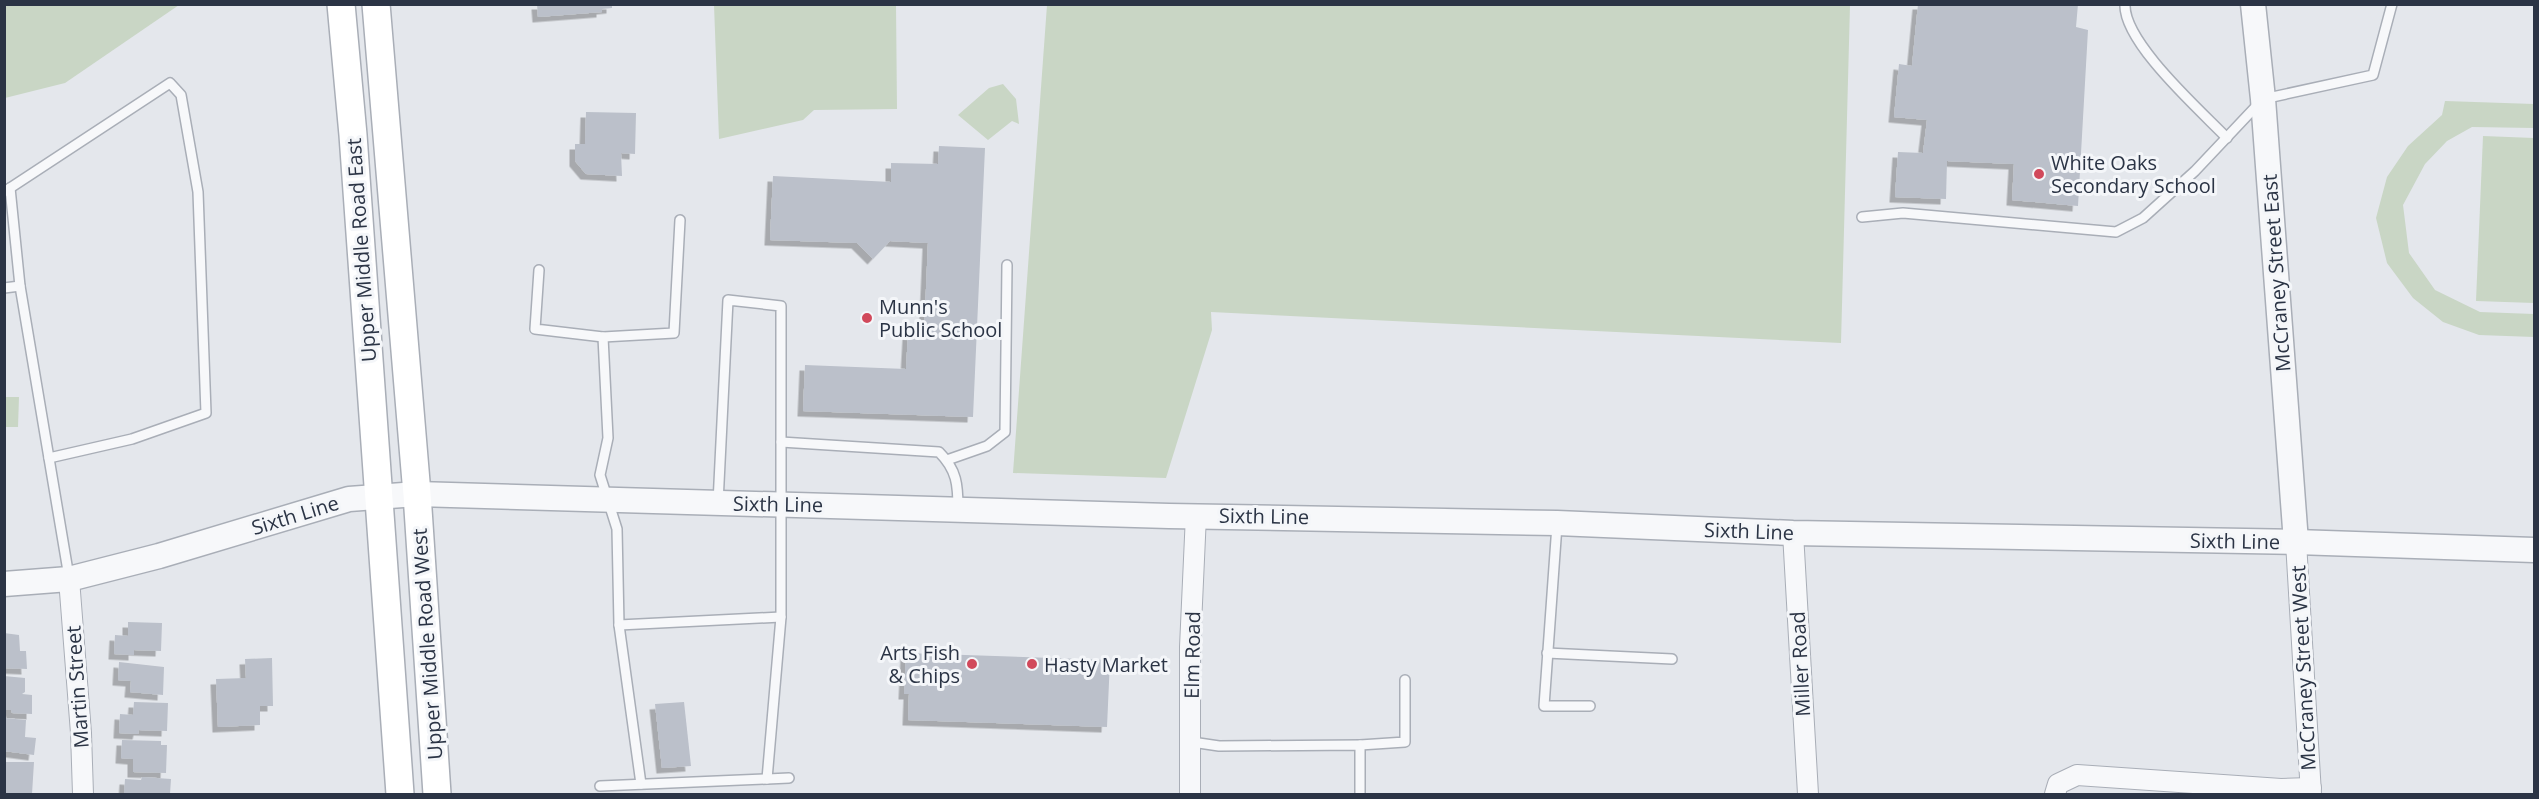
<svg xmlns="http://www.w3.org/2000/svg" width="2539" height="799" font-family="'Open Sans',sans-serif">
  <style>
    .green { fill: #c9d6c5 }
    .building { fill: #bbc0ca; filter: url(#shadow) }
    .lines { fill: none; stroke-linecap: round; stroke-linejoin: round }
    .service-casing { stroke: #a9aeb7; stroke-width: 12 }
    .minor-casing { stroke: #a9aeb7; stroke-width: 22 }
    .tertiary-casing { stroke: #a9aeb7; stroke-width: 27 }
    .secondary-casing { stroke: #a9aeb7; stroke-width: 30 }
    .service { stroke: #f7f8fa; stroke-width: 9 }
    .minor { stroke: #f7f8fa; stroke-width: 20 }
    .tertiary { stroke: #f7f8fa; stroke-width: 24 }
    .secondary { stroke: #fff; stroke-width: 27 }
    .poi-dot { fill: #d1495b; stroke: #f4f6f9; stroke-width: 2 }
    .labels { text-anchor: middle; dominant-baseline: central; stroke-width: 6; stroke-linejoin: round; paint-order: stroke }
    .poi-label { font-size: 20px; fill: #2b3445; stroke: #f4f6f9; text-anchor: start }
    .street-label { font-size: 20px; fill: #2b3445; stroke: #f4f6f9 }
  </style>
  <defs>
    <filter id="shadow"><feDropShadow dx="-5.5" dy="5.5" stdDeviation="0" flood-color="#0004"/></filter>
  </defs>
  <rect width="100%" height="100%" fill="#e4e7ec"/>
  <!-- green -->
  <g class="green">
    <polygon points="4,5 5,4 179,5 65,83 5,98"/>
    <polygon points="714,5 896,5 897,109 814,110 803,120 719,139"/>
    <polygon points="1047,5 1850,5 1841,343 1211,312 1212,330 1166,478 1013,473"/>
    <polygon points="1003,84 1016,99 1019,124 1012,121 988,140 958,115 989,88"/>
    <polygon points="2445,101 2534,104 2534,128 2472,127 2447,141 2425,164 2403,205 2409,253 2435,290 2480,312 2534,314 2534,337 2479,335 2443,322 2413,298 2387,263 2376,218 2387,177 2408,146 2442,115"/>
    <polygon points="2483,136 2534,138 2534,303 2476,301"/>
    <polygon points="5,397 19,397 18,427 5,427"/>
  </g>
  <!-- building -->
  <g class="building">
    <polygon points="537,4 612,4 612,8 602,9 602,12 538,17"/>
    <polygon points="1918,4 2078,4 2076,27 2088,30 2078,206 2012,200 2014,164 1947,161 1946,199 1895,197 1898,152 1923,153 1927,120 1894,117 1899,64 1912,66"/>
    <polygon points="586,112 636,113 635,154 621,153 622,176 586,174 575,161 575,144 585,144"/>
    <polygon points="939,146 985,148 973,417 803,411 805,365 906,369 908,334 924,335 928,243 890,241 873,259 857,243 770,240 773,176 891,182 891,163 938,164"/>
    <polygon points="128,622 162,623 161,651 134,650 134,655 114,654 115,635 128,636"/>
    <polygon points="4,633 19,635 20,651 26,651 27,669 4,668"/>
    <polygon points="906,653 1110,660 1107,727 908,720 909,694 904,694"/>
    <polygon points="272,658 273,706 260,706 260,725 218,727 216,679 246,678 245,659"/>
    <polygon points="119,662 164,667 163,695 130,692 131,681 118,680"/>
    <polygon points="4,676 25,678 25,692 22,694 32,695 32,714 12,713 11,710 4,710"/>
    <polygon points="134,702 168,703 167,731 139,730 138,734 119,733 120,714 133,715"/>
    <polygon points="684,702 691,766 662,768 655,704"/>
    <polygon points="4,718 26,720 25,737 36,738 34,755 4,751"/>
    <polygon points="122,740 161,741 161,745 167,745 166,773 133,772 133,759 121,758"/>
    <polygon points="4,762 34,762 32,794 4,794"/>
    <polygon points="142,777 171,779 170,794 124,794 125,779 141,780"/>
  </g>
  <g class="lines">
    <defs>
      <g id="service">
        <path d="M2125,4C2123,42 2200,110 2227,138"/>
        <polyline points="10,188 20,286 69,577"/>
        <polyline points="4,192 170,83 181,95 198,192 206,413 132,439 49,458"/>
        <polyline points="1862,217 1903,213 2116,232 2143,218 2195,171 2263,99 2373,75 2392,4"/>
        <polyline points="539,270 535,329 603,337 674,333 680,220"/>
        <polyline points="4,288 20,286"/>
        <polyline points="603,337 608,438 600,475 617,529 619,625 641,784"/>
        <path d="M781,442L939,452C957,470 958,485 958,509"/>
        <polyline points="947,460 987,446 1005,432 1007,265"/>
        <polyline points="718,503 728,300 781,306 781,617 767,779"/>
        <polyline points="1557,525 1544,706 1590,706"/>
        <polyline points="619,625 781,617"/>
        <polyline points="1547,653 1672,659"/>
        <polyline points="1192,742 1219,746 1360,745 1360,794"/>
        <polyline points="1360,745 1405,742 1405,680"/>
        <polyline points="600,786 789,778"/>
      </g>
      <g id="minor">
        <polyline points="1793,533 1808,794"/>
        <polyline points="2296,542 2311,794"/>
        <polyline points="69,579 81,733 83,794"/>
        <polyline points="1190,794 1190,647 1196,515"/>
        <polyline points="2055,794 2058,784 2077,775 2281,789 2311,788"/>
      </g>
      <g id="tertiary">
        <polyline points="2253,4 2263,99 2296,542"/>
        <polyline points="4,584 69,579 159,556 349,499 417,494 1169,516 1557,523 1793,533 2296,542 2534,550"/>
      </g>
      <g id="secondary">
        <polyline points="341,4 353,135 400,794"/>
        <polyline points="376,4 417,494 437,794"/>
      </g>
    </defs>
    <!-- service casing -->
    <use href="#service" class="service-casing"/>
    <!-- minor casing -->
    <use href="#minor" class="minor-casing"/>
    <!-- tertiary casing -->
    <use href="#tertiary" class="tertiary-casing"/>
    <!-- secondary casing -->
    <use href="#secondary" class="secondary-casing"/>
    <!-- service -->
    <use href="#service" class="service"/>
    <!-- minor -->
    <use href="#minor" class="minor"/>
    <!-- tertiary -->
    <use href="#tertiary" class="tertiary"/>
    <!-- secondary -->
    <use href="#secondary" class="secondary"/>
  </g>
  <!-- markers -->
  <g class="poi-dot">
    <circle cx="2039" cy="174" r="6"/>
    <circle cx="867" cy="318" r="6"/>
    <circle cx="972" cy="664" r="6"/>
    <circle cx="1032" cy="664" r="6"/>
  </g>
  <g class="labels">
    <!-- poi labels -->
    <g class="poi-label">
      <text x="2051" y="162">White Oaks<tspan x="2051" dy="23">Secondary School</tspan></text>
      <text x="879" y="306">Munn's<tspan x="879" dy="23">Public School</tspan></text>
      <text x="960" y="652" text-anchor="end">Arts Fish<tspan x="960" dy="23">&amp; Chips</tspan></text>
      <text x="1044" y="664">Hasty Market</text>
    </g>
    <!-- street labels -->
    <g class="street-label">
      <text transform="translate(361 250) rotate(-94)">Upper Middle Road East</text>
      <text transform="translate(2276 273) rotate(-94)">McCraney Street East</text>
      <text transform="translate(778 504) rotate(1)">Sixth Line</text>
      <text transform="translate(295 515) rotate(-17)">Sixth Line</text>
      <text transform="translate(1264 516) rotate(1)">Sixth Line</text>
      <text transform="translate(1749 531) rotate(2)">Sixth Line</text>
      <text transform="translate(2235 541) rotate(1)">Sixth Line</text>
      <text transform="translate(427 644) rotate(-94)">Upper Middle Road West</text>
      <text transform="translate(1192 655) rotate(-89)">Elm Road</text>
      <text transform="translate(1800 664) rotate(-93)">Miller Road</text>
      <text transform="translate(2303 668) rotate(-93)">McCraney Street West</text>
      <text transform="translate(77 687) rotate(-94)">Martin Street</text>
    </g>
  </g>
  <!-- border -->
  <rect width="2539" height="799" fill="none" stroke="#2b3445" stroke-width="12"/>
</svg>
